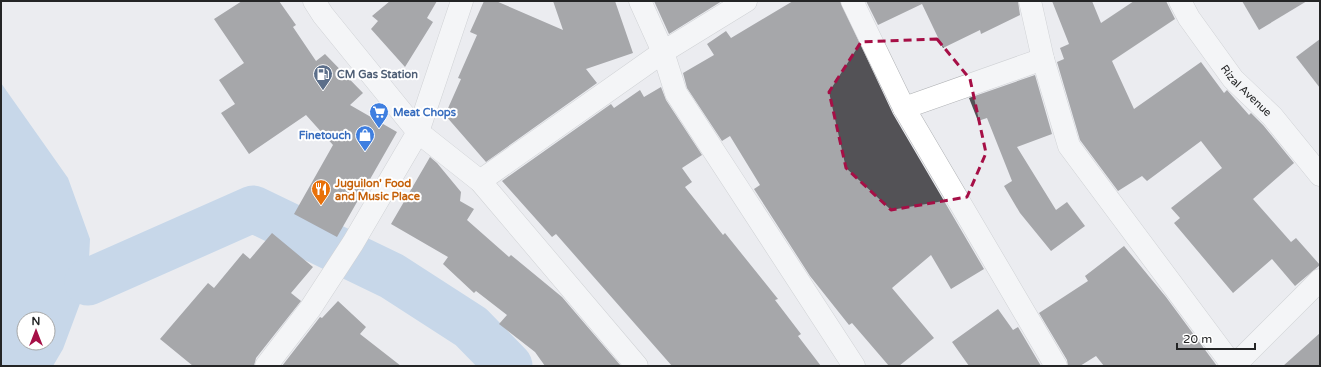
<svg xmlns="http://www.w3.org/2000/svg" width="1321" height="367" font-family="'Varela Round',sans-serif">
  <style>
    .water { fill: #9bbde1; fill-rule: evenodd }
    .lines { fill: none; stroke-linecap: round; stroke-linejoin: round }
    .river { stroke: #9bbde1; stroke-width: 47 }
    .building { fill: #535256 }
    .minor-casing { stroke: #b0b2b5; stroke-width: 23 }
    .major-casing { stroke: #b0b2b5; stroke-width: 23 }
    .minor { stroke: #fff; stroke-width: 22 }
    .major { stroke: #fff; stroke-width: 22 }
    .marked { fill: none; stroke: #a60f46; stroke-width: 3; stroke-dasharray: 8 5; stroke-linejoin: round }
    .labels { text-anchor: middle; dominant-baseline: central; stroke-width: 4; stroke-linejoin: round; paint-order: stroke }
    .service-label { font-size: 11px; font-weight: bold; fill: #4e5e75; stroke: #fff; text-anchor: start }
    .street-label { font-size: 11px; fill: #242526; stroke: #fff }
    .shop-label { font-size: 11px; font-weight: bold; fill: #366cbe; stroke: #fff; text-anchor: start }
    .food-label { font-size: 11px; font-weight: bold; fill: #c56008; stroke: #fff; text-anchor: start }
  </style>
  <rect width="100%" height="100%" fill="#ebecf0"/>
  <!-- water -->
  <path class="water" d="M1,83L68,178L90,239L88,282L63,349L53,366H1ZM24,319H48V343H24Z"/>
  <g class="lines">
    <!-- river -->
    <polyline class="river" points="88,282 253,209 392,276 471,327 509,366"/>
  </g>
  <!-- building -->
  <g class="building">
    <polygon points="242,1 279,1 296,25 293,27 316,61 325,54 363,93 350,105 397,132 337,237 294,214 333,145 306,115 249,154 221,113 235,104 219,80 244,63 214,19"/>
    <polygon points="390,1 437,1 427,18 433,22 405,67 371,29 378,21 372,16"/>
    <polygon points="484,1 496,1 563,30 553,1 615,1 633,53 586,69 597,83 486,162 445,115 461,79 458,78 477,35 470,32"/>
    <polygon points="654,1 722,1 669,34"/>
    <polygon points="793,1 840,1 893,114 984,269 951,289 931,255 892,288 934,338 899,366 889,366 852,323 849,325 810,276 754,189 760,185 730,136 722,141 687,88 683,73 714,55 707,44 726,31 731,38"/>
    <polygon points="866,1 1018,1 1020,15 981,34 980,30 943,48 922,4 878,25"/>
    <polygon points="1052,1 1092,1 1101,23 1134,1 1166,1 1175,19 1112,61 1134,109 1201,62 1224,93 1227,90 1249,115 1251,113 1263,125 1294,163 1253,199 1291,242 1296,238 1320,265 1295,286 1272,259 1233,293 1174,223 1180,218 1171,208 1222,168 1201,141 1147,181 1142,176 1118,191 1080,140 1057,62 1064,59 1060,48 1069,44"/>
    <polygon points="1242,1 1307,1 1259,30"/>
    <polygon points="1320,39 1320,88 1296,57"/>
    <polygon points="1035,75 1052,134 1017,147 1056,210 1067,202 1085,226 1051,251 1020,213 1004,186 1012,181 987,118 978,121 969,98"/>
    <polygon points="661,87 666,100 702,155 682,168 692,182 685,187 723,235 725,233 778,299 775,300 801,334 798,336 821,366 672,366 556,234 552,237 502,181 611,104 614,108 640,90 644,97"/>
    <polygon points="430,157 437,163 461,192 460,201 474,209 467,220 509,257 511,255 562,297 621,366 545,366 535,352 499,324 507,315 476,291 474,293 443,264 448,257 391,224"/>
    <polygon points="272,233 313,267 291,293 301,301 256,358 254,366 193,366 160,339 208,283 214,288 243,253 250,259"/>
    <polygon points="1124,246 1166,297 1217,366 1104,366 1096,356 1080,366 1068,366 1067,360 1039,313 1088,281 1085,276"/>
    <polygon points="338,301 366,327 360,334 401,366 282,366 320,317 322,318"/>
    <polygon points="998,309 1013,330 1018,327 1041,366 969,366 952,342"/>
    <polygon points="1320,333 1320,366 1283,366"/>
  </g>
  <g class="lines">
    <defs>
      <g id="minor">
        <polyline points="314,1 323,15 418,132 480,181 637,366"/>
        <polyline points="640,1 663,52 676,93 854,366"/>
        <polyline points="852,1 904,108 1056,366"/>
        <polyline points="1030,1 1043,59 1069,146 1233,366"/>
        <polyline points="904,108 1043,59"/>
        <polyline points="480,181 663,52 746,1"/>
        <polyline points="266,366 310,309 353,243 418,132 462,1"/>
        <polyline points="1234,366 1320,280"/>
      </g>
      <g id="major">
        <path id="s1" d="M1180,1L1189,18L1233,79L1272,116L1320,175"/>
      </g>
    </defs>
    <!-- minor casing -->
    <use href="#minor" class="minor-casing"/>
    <!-- major casing -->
    <use href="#major" class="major-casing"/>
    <!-- minor -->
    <use href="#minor" class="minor"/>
    <!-- major -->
    <use href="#major" class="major"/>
  </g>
  <!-- marked area -->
  <path d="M0 0H1321V367H0ZM937,39L970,79L986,153L967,197L891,210L846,168L829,92L861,42Z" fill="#ebecf0" fill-opacity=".55" fill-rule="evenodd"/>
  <path class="marked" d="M937,39L970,79L986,153L967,197L891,210L846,168L829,92L861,42Z"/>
  <!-- icons -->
  <defs>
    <symbol id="fuel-pin" viewBox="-11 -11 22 30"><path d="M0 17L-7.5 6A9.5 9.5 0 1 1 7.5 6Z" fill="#5c6f8a" stroke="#fff"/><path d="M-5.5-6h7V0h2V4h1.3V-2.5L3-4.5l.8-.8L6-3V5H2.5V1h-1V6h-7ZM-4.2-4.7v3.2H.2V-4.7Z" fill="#fff"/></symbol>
    <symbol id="supermarket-pin" viewBox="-11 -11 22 30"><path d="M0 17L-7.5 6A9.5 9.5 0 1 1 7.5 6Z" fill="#3f7fe0" stroke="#fff"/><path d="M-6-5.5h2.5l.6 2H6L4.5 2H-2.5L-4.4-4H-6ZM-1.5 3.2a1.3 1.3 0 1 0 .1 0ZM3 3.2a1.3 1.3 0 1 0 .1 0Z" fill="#fff"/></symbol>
    <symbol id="shop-pin" viewBox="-11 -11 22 30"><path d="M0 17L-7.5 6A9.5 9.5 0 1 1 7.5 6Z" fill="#3f7fe0" stroke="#fff"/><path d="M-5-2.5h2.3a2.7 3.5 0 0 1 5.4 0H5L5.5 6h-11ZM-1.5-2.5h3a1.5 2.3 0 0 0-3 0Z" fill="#fff"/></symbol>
    <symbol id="restaurant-pin" viewBox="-11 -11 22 30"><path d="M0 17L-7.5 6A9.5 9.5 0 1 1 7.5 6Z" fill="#e8710a" stroke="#fff"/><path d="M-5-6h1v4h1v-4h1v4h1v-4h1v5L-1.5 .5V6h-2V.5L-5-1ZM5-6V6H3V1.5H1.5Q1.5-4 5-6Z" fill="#fff"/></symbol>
  </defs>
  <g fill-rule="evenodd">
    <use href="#fuel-pin" x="312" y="63" width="22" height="30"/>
    <use href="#supermarket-pin" x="368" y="101" width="22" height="30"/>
    <use href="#shop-pin" x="354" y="124" width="22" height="30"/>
    <use href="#restaurant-pin" x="310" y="178" width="22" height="30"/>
  </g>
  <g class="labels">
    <!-- service labels -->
    <g class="service-label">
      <text x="337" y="74">CM Gas Station</text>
    </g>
    <!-- street labels -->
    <g class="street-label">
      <text stroke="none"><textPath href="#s1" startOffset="112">Rizal Avenue</textPath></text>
    </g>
    <!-- shop labels -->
    <g class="shop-label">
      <text x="393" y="112">Meat Chops</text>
      <text x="351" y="135" text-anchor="end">Finetouch</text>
    </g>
    <!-- food labels -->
    <g class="food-label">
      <text x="335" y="183">Juguilon' Food<tspan x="335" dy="13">and Music Place</tspan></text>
    </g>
  </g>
  <!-- border -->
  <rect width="1321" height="367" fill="none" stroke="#242526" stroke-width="4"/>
  <!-- north arrow -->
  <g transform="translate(36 331)"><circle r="19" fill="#ffffff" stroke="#a7a8a8"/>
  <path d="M0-3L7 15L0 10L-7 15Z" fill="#a60f46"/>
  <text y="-6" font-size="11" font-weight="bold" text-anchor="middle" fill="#242526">N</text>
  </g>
  <!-- scale -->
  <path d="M1177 343v6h78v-6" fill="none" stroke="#242526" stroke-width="2"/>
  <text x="1183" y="343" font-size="12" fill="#242526" stroke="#ffffff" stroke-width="3" paint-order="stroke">20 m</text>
</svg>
